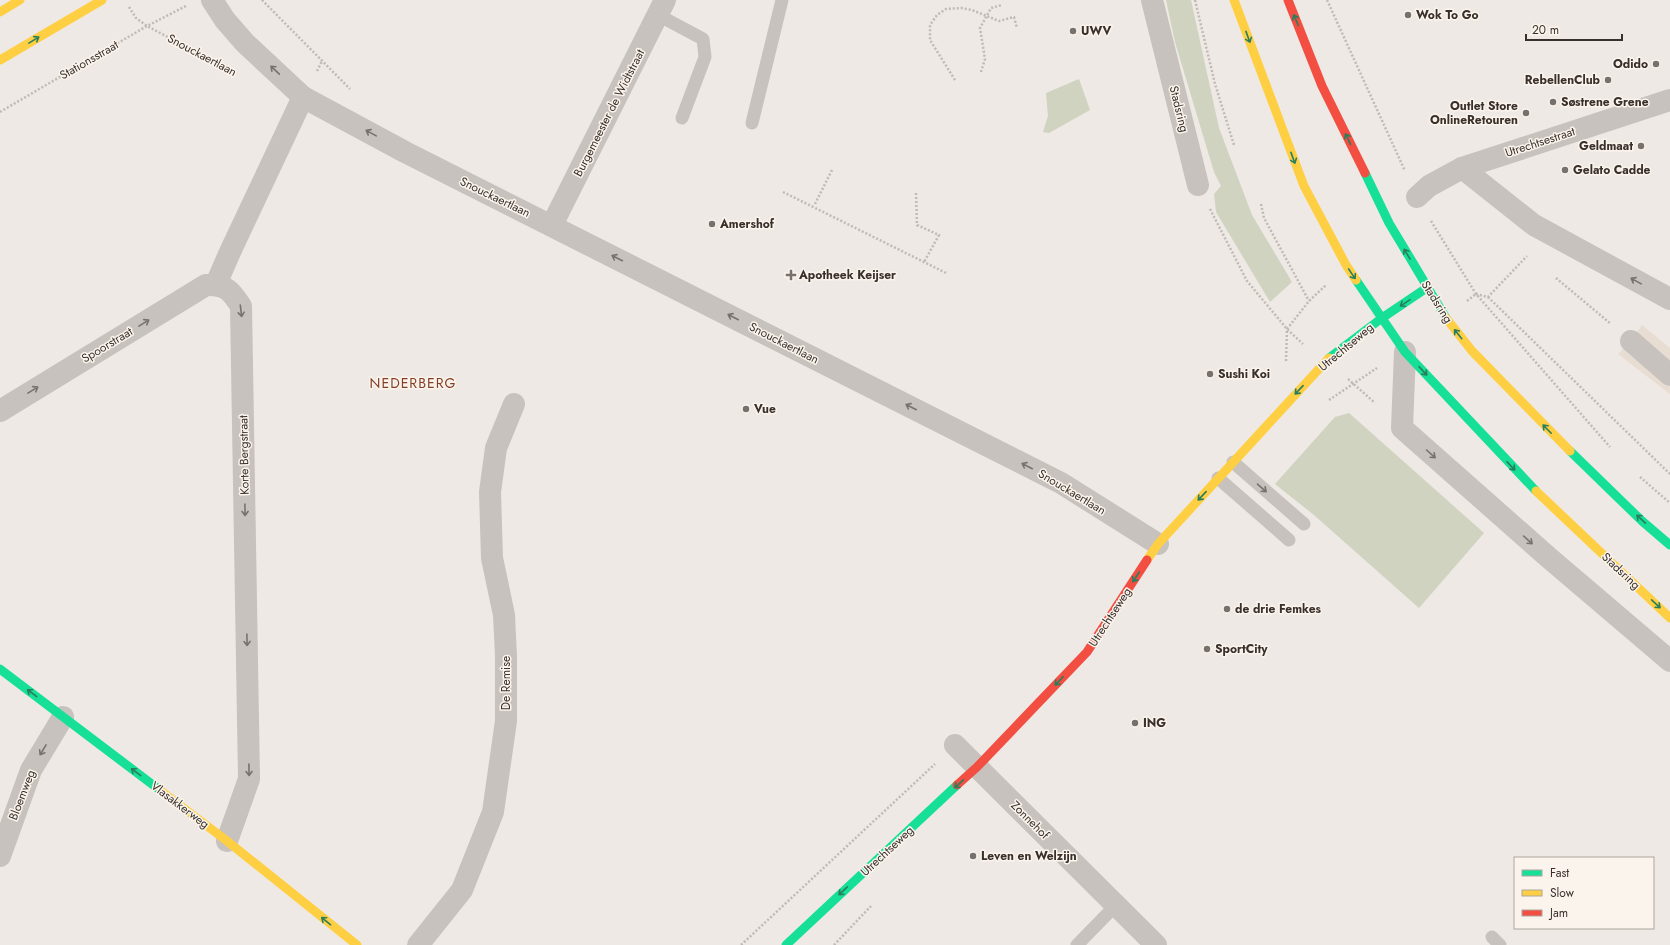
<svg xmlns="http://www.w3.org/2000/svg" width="1670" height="945" font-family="Jost,sans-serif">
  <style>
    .green { fill: #cfd3bf }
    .plaza { fill: #e8ddd2 }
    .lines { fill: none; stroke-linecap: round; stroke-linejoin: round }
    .path { stroke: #c0bab5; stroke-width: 2.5; stroke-dasharray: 2 2; stroke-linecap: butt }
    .lane { stroke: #c7c2bd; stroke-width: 13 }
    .street { stroke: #c7c2bd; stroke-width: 22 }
    .fast { stroke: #16e098; stroke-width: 9 }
    .slow { stroke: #ffcf43; stroke-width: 9 }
    .jam { stroke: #f24e42; stroke-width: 9 }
    .oneway { stroke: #297f5c }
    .oneway2 { stroke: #79716d }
    .poi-dot { fill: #78706c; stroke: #faf4ec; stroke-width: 1.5 }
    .labels { text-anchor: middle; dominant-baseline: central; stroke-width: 3; stroke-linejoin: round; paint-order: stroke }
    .poi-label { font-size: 12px; font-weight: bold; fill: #392f2b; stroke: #faf4ec; text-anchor: start }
    .street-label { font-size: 12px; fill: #392f2b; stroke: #faf4ec }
    .quarter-label { font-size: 14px; letter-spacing: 1px; fill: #853e26; stroke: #faf4ec }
  </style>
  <rect width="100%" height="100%" fill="#eee9e4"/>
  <!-- green -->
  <g class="green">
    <polygon points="1166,0 1191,0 1219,128 1252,215 1292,282 1270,302 1216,212 1214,194 1221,186 1214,172 1175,42"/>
    <polygon points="1079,79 1090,110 1049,133 1043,132 1048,116 1046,93"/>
    <polygon points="1349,413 1484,533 1419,608 1314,515 1275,484 1335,417"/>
  </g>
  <!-- plaza -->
  <polygon class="plaza" points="1642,325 1670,348 1670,394 1618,354 1631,341"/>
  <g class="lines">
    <!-- path -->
    <g class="path">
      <polyline points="262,0 350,89"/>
      <polyline points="1195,0 1215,84 1234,145"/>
      <polyline points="1327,0 1405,171"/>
      <polyline points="129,7 136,18 147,26 232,71"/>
      <polyline points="317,71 322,61"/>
      <polyline points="981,72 985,59 980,28 991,8 1002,5"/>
      <polyline points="955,80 930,40 930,25 937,15 946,9 961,8 972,10 999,21 1014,17 1017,28"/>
      <polyline points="0,112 147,26 186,6"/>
      <polyline points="783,192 946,273"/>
      <polyline points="916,193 917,225 939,235 924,262"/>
      <polyline points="815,204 832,170"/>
      <polyline points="1261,204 1264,218 1309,301"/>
      <polyline points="1210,209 1247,281 1287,329 1303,344"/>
      <polyline points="1431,221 1476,294 1610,447"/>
      <polyline points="1556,278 1611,324"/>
      <polyline points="1476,294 1488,297 1527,256"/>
      <polyline points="1488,297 1670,474"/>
      <polyline points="1467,301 1476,294"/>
      <polyline points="1286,361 1287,329 1309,301 1326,285"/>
      <polyline points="1348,379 1375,403"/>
      <polyline points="1329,400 1377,368"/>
      <polyline points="1640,477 1670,503"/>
      <polyline points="741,945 935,764"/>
      <polyline points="834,945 871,906"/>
    </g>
    <!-- lane -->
    <g class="lane">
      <polyline points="658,15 703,39 705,57 682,118"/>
      <polyline points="752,123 782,0"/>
      <polyline points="1233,462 1304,524"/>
      <polyline points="1218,478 1289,540"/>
      <polyline points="1492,937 1500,945"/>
      <polyline points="1077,945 1116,905"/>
    </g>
    <!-- street -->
    <g class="street">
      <polyline points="212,0 225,20 245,43 303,97 405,152 1061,483 1158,544"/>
      <polyline points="1152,0 1198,185"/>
      <polyline points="1462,168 1534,225 1670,299"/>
      <polyline points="1417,197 1429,186 1462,168 1670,100"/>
      <polyline points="552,225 665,0"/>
      <polyline points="216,284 230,252 303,97"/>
      <polyline points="1631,341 1670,375"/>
      <polyline points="1405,352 1402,428 1548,557 1670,661"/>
      <path d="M0,411L206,285C226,284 231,291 241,306L249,779L227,841"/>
      <polyline points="955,745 1156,945"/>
      <polyline points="0,856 31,770 63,717"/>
      <polyline points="418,945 462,890 493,812 506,721 506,656 504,615 492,558 490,492 496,448 514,404"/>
    </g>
    <!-- fast -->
    <g class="fast">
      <polyline points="1365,173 1389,223 1446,318"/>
      <polyline points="1356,280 1405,352 1536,491"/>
      <polyline points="1329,358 1382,318 1428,287"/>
      <polyline points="1570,451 1642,521 1670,545"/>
      <polyline points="0,669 161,791"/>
      <polyline points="786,945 957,785"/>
    </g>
    <!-- slow -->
    <g class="slow">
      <polyline points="1234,0 1304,186 1346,265 1356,280"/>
      <polyline points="0,12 20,0"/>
      <polyline points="0,60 102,0"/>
      <polyline points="1446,318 1472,351 1570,451"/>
      <polyline points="1536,491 1670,618"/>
      <polyline points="1147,560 1158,544 1329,358"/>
      <polyline points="161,791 227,841 357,945"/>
    </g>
    <!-- jam -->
    <g class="jam">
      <polyline points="1288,0 1322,86 1365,173"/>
      <polyline points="957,785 977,767 1087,652 1147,560"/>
    </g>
  </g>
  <!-- one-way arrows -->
  <defs><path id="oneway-shaft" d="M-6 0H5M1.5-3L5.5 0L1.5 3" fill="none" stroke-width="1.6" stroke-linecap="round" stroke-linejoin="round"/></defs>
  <g class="oneway">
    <use href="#oneway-shaft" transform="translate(1296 20) rotate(-112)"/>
    <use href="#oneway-shaft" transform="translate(1248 37) rotate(70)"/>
    <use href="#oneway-shaft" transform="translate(34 40) rotate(-31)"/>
    <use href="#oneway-shaft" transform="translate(1348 139) rotate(-116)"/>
    <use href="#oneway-shaft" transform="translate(1293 158) rotate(70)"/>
    <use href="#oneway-shaft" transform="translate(1407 254) rotate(-121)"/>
    <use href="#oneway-shaft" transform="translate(1352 274) rotate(56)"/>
    <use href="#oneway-shaft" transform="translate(1405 303) rotate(146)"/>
    <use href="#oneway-shaft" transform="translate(1458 334) rotate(-129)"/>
    <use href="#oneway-shaft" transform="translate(1423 371) rotate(47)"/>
    <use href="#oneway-shaft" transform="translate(1299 390) rotate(133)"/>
    <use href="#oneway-shaft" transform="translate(1547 429) rotate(-135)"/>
    <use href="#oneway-shaft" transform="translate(1511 466) rotate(47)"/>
    <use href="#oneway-shaft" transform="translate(1202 496) rotate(133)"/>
    <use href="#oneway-shaft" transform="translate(1641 519) rotate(-137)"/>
    <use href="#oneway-shaft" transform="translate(1136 577) rotate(123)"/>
    <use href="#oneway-shaft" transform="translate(1656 604) rotate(43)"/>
    <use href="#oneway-shaft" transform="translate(1059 681) rotate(134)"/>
    <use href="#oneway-shaft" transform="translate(32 693) rotate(-143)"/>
    <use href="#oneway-shaft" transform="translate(136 772) rotate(-143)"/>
    <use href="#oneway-shaft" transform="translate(959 784) rotate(137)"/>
    <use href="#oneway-shaft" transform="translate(843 891) rotate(137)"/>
    <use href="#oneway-shaft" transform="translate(326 921) rotate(-141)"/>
  </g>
  <g class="oneway2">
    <use href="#oneway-shaft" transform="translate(275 70) rotate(-137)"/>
    <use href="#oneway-shaft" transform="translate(371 133) rotate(-151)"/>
    <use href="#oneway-shaft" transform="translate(617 258) rotate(-153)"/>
    <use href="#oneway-shaft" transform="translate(1636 281) rotate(-151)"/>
    <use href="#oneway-shaft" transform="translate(241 311) rotate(83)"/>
    <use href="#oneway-shaft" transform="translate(733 317) rotate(-153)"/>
    <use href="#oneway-shaft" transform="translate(144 323) rotate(-31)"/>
    <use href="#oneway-shaft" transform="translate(33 390) rotate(-31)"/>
    <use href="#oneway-shaft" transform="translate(911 407) rotate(-153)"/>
    <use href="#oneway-shaft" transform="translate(1431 454) rotate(42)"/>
    <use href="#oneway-shaft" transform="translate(1027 466) rotate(-153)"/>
    <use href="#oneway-shaft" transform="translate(1262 488) rotate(41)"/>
    <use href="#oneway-shaft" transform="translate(245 510) rotate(89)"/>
    <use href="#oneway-shaft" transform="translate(1528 540) rotate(42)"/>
    <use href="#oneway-shaft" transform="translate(247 640) rotate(89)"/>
    <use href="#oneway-shaft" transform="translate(43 750) rotate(121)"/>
    <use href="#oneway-shaft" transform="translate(249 770) rotate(89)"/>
  </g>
  <!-- markers -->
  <g class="poi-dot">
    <circle cx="1408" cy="15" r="4"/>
    <circle cx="1073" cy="31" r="4"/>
    <circle cx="1656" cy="64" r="4"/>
    <circle cx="1608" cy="80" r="4"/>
    <circle cx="1553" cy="102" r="4"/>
    <circle cx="1526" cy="113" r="4"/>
    <circle cx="1641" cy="146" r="4"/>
    <circle cx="1565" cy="170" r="4"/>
    <circle cx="712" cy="224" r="4"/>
    <path d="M789 269h4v4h4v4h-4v4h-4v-4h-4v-4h4z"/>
    <circle cx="1210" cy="374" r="4"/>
    <circle cx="746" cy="409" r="4"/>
    <circle cx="1227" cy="609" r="4"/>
    <circle cx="1207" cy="649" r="4"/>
    <circle cx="1135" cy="723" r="4"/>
    <circle cx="973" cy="856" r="4"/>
  </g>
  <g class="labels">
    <!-- poi labels -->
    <g class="poi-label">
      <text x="1416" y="15">Wok To Go</text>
      <text x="1081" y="31">UWV</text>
      <text x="1648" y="64" text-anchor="end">Odido</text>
      <text x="1600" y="80" text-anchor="end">RebellenClub</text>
      <text x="1561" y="102">Søstrene Grene</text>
      <text x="1518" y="106" text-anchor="end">Outlet Store<tspan x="1518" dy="14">OnlineRetouren</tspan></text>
      <text x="1633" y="146" text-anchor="end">Geldmaat</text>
      <text x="1573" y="170">Gelato Cadde</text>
      <text x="720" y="224">Amershof</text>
      <text x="799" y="275">Apotheek Keijser</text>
      <text x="1218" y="374">Sushi Koi</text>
      <text x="754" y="409">Vue</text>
      <text x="1235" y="609">de drie Femkes</text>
      <text x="1215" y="649">SportCity</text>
      <text x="1143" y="723">ING</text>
      <text x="981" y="856">Leven en Welzijn</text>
    </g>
    <!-- street labels -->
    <g class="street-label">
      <text transform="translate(202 55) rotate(28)">Snouckaertlaan</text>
      <text transform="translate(89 60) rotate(-30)">Stationsstraat</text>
      <text transform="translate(1179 109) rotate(76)">Stadsring</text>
      <text transform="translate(609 113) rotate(-63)">Burgemeester de Widtstraat</text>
      <text transform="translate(1540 142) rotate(-18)">Utrechtsestraat</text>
      <text transform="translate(495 197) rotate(26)">Snouckaertlaan</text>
      <text transform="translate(1437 302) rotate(58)">Stadsring</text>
      <text transform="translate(784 343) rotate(27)">Snouckaertlaan</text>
      <text transform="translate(107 345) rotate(-31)">Spoorstraat</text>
      <text transform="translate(1346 347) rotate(-40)">Utrechtseweg</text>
      <text transform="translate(244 455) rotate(-91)">Korte Bergstraat</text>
      <text transform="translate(1072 492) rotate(31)">Snouckaertlaan</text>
      <text transform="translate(1621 571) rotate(43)">Stadsring</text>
      <text transform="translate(1110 617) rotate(-57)">Utrechtseweg</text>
      <text transform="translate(506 683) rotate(-90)">De Remise</text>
      <text transform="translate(22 795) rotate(-69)">Bloemweg</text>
      <text transform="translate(180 805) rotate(37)">Vlasakkerweg</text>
      <text transform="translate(1030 820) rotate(45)">Zonnehof</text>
      <text transform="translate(887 851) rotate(-43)">Utrechtseweg</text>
    </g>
    <!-- quarter labels -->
    <g class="quarter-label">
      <text x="413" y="383">NEDERBERG</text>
    </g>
  </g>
  <!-- legend -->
  <rect x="1514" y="857" width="140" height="72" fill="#faf4ec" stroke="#ada59f"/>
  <rect x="1522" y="870" width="20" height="6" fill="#16e098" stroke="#ada59f"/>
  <text x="1550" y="877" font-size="12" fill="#392f2b">Fast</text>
  <rect x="1522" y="890" width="20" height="6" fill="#ffcf43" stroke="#ada59f"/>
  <text x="1550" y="897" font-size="12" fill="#392f2b">Slow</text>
  <rect x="1522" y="910" width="20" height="6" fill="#f24e42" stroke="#ada59f"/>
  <text x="1550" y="917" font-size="12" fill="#392f2b">Jam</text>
  <!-- scale -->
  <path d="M1526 34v6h96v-6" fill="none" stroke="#392f2b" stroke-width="2"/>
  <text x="1532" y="34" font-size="12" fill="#392f2b" stroke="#faf4ec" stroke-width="3" paint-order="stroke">20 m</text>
</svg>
